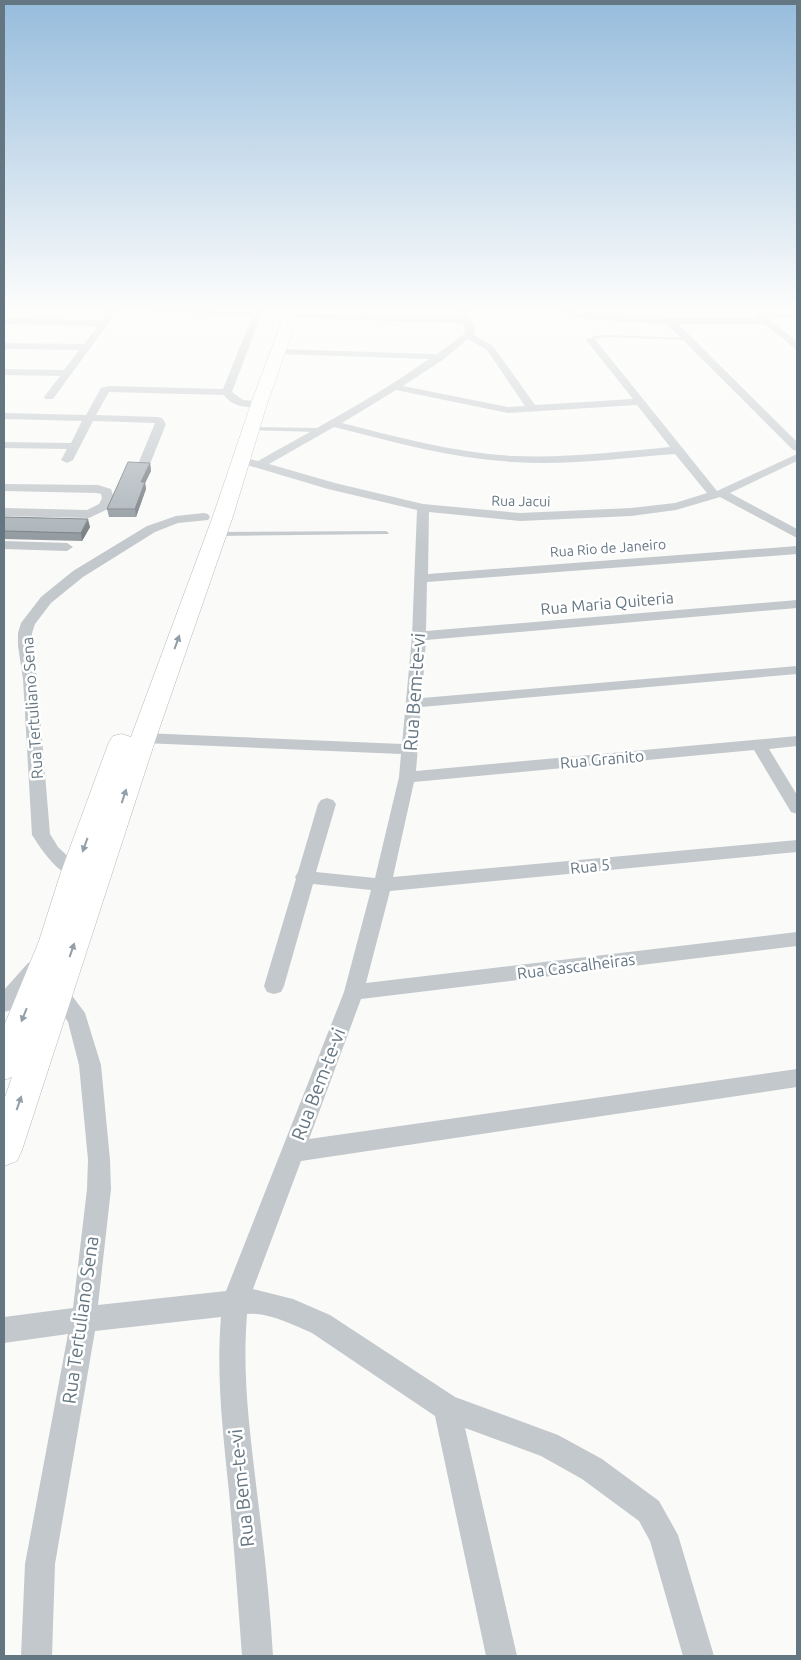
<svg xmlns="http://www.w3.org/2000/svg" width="801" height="1660" font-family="Ubuntu,sans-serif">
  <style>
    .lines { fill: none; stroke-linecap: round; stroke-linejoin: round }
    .highway-casing { stroke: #b4b9bd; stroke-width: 1 }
    .lane { fill: #c3c8cc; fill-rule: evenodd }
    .street { fill: #c3c8cc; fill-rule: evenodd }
    .highway { fill: #fff; fill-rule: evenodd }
    .wall { fill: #929a9f }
    .shaded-wall { fill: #777d82 }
    .building { fill: #aab3b9; stroke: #777d82 }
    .oneway { fill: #939fa8 }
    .labels { text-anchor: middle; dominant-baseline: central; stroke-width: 5; stroke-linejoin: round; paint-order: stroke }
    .far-street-label { font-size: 14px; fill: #657683; stroke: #fff }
    .street-label { font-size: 16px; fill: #657683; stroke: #fff }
    .near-street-label { font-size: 19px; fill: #657683; stroke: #fff }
  </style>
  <rect width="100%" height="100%" fill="#fafaf8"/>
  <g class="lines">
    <defs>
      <polygon id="highway" points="286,310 300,310 267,404 233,516 156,738 22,1150 17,1161 4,1166 4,1100 12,1077 4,1080 4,1026 39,941 61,872 109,742 113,736 122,734 131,737 213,516 251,404"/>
    </defs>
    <!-- highway casing -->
    <use href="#highway" class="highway-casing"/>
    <!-- lane -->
    <g class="lane">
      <polygon points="609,335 687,338 689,339 687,340 609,337 597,338 591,341 589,340 594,336"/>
      <polygon points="251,427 319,428 322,430 319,432 249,430 248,429"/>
      <polygon points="386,531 389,533 388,534 217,536 214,534 217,532"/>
    </g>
    <!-- street -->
    <g class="street">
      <polygon points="109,310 118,310 53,399 45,399 44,397 60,376 4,375 4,369 64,370 79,350 4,349 4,343 84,344 98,326 4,324 4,318 102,320"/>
      <path d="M151,310L254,312V310H263L232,392L243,400L263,402L264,404L263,406C249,409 232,407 224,395L109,392L96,415L158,417L162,418L166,424L150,464L144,467L138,464L155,423L93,421L73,460L67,463L61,460L67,449L4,448V442L71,443L82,421L4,419V413L86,415L101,388L109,386L223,389L252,317L155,313Z"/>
      <path d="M458,310H467L475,329L473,334L493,346L535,405L633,399L586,340L588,338H594L717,491L797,454V461L730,493L797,529V538L720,497L676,510L631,516L520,521L429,512L428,574L797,546V554L427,582L426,631L797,600V608L426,640L422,698L797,666V674L421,707L416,771L797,736V746L769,749L797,795V814L791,812L754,750L414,782L393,877L797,840V852L390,891L366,983L797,932V946L361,999L309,1139L797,1069V1087L301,1161L253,1289L293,1299L330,1315L455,1397L558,1435L602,1459L659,1501L678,1535L714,1656H683L650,1541L639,1521L582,1479L541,1456L465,1428L517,1656H486L435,1416L312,1333C293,1325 268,1312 247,1314C242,1378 250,1431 257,1493C264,1547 270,1602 273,1656H242C238,1601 234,1547 229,1492C223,1433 216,1376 221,1317L95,1331L55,1564L52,1656H21L25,1564L68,1334L4,1343V1317L73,1308L87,1189L88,1160L79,1065L68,1022L47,991L50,985L57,983L64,985L85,1013L101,1065L110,1160L111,1189L98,1305L226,1291L344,992L371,890L313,884L284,986L281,992L274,994L267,992L264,986L296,879L295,877L298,872L318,804L321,800L327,798L333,800L336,804L316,872L375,878L399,777L401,754L143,743L137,742L135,738L137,734L143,733L402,744L412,636L417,510L328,489L237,462L235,460L241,457L258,461C316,428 374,398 429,359L279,354L276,353V349L437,354L464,334L465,329L463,323L292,318L289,317V313L461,317ZM468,339L487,350L525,406L508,407L403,386L444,359ZM396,390L508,413L637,405L670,447C618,452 566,458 514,456C455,453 398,437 342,423ZM334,427C393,442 451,458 512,462C567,466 621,458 675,454L707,493L675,503L631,508L520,513L423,504L335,483L269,464Z"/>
      <polygon points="561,310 670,318 757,318 754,314 758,311 797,313 797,319 767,317 797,342 797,350 764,324 678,324 797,442 797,451 793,450 667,324 582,319"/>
      <polygon points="4,484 98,485 111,489 114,498 108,509 89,518 4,516 4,508 87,510 99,504 102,498 101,494 97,493 4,491"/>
      <path d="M204,513L208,514L210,517L208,520L178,523L155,532L83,577L51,603L35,624L32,633V646L37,679L50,834L58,847L84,872L81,877C63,882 41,849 32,835L23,679L18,646V633L21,623L41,597L73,571L147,526L176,516Z"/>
      <polygon points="4,541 67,543 73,547 67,551 4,549"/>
      <polygon points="35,960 42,963 45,968 42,973 11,1010 4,1012 4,990 28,963"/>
    </g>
    <!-- highway -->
    <use href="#highway" class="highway"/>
  </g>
  <!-- wall -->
  <g class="wall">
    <polygon points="150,463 151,471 145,483 146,489 136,517 109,517 107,509"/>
    <polygon points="4,517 90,527 82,541 4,539"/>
  </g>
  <!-- shaded-wall -->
  <g class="shaded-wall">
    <polygon points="150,463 151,471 145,483 146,489 136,517 135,509 141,482"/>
    <polygon points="88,519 90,527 82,541 81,533"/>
  </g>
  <!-- building -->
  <g class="building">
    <polygon points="128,462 150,463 141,482 145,482 135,509 107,509"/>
    <polygon points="4,517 88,519 81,533 4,531"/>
  </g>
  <!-- one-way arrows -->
  <defs><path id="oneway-solid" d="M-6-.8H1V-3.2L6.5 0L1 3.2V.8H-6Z" transform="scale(1.25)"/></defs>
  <g class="oneway">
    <use href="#oneway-solid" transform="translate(177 642) rotate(-70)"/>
    <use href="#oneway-solid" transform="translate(124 796) rotate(-72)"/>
    <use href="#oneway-solid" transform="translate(85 845) rotate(110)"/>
    <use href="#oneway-solid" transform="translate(72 950) rotate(-71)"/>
    <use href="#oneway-solid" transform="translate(24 1015) rotate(112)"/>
    <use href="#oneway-solid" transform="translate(19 1103) rotate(-71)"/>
  </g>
  <!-- sky -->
  <linearGradient id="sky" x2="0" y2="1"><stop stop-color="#96bcdc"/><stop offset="0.57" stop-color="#fdfdfc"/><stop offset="1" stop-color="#fdfdfc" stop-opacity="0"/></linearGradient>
  <rect width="801" height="543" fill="url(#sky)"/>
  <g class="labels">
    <!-- far-street labels -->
    <g class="far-street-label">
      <text transform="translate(521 501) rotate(1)">Rua Jacui</text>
      <text transform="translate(608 548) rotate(-4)">Rua Rio de Janeiro</text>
    </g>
    <!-- street labels -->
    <g class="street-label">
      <text transform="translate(607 603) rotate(-5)">Rua Maria Quiteria</text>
      <text transform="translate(32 708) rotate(-94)">Rua Tertuliano Sena</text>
      <text transform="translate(602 759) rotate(-5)">Rua Granito</text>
      <text transform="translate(590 866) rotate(-6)">Rua 5</text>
      <text transform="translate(576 966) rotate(-7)">Rua Cascalheiras</text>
    </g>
    <!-- near-street labels -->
    <g class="near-street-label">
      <text transform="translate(414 692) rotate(-86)">Rua Bem-te-vi</text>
      <text transform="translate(318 1084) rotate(-69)">Rua Bem-te-vi</text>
      <text transform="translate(80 1320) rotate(-82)">Rua Tertuliano Sena</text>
      <text transform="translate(241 1488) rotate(-96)">Rua Bem-te-vi</text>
    </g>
  </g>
  <!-- border -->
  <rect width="801" height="1660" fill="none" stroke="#657683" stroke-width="10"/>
</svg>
